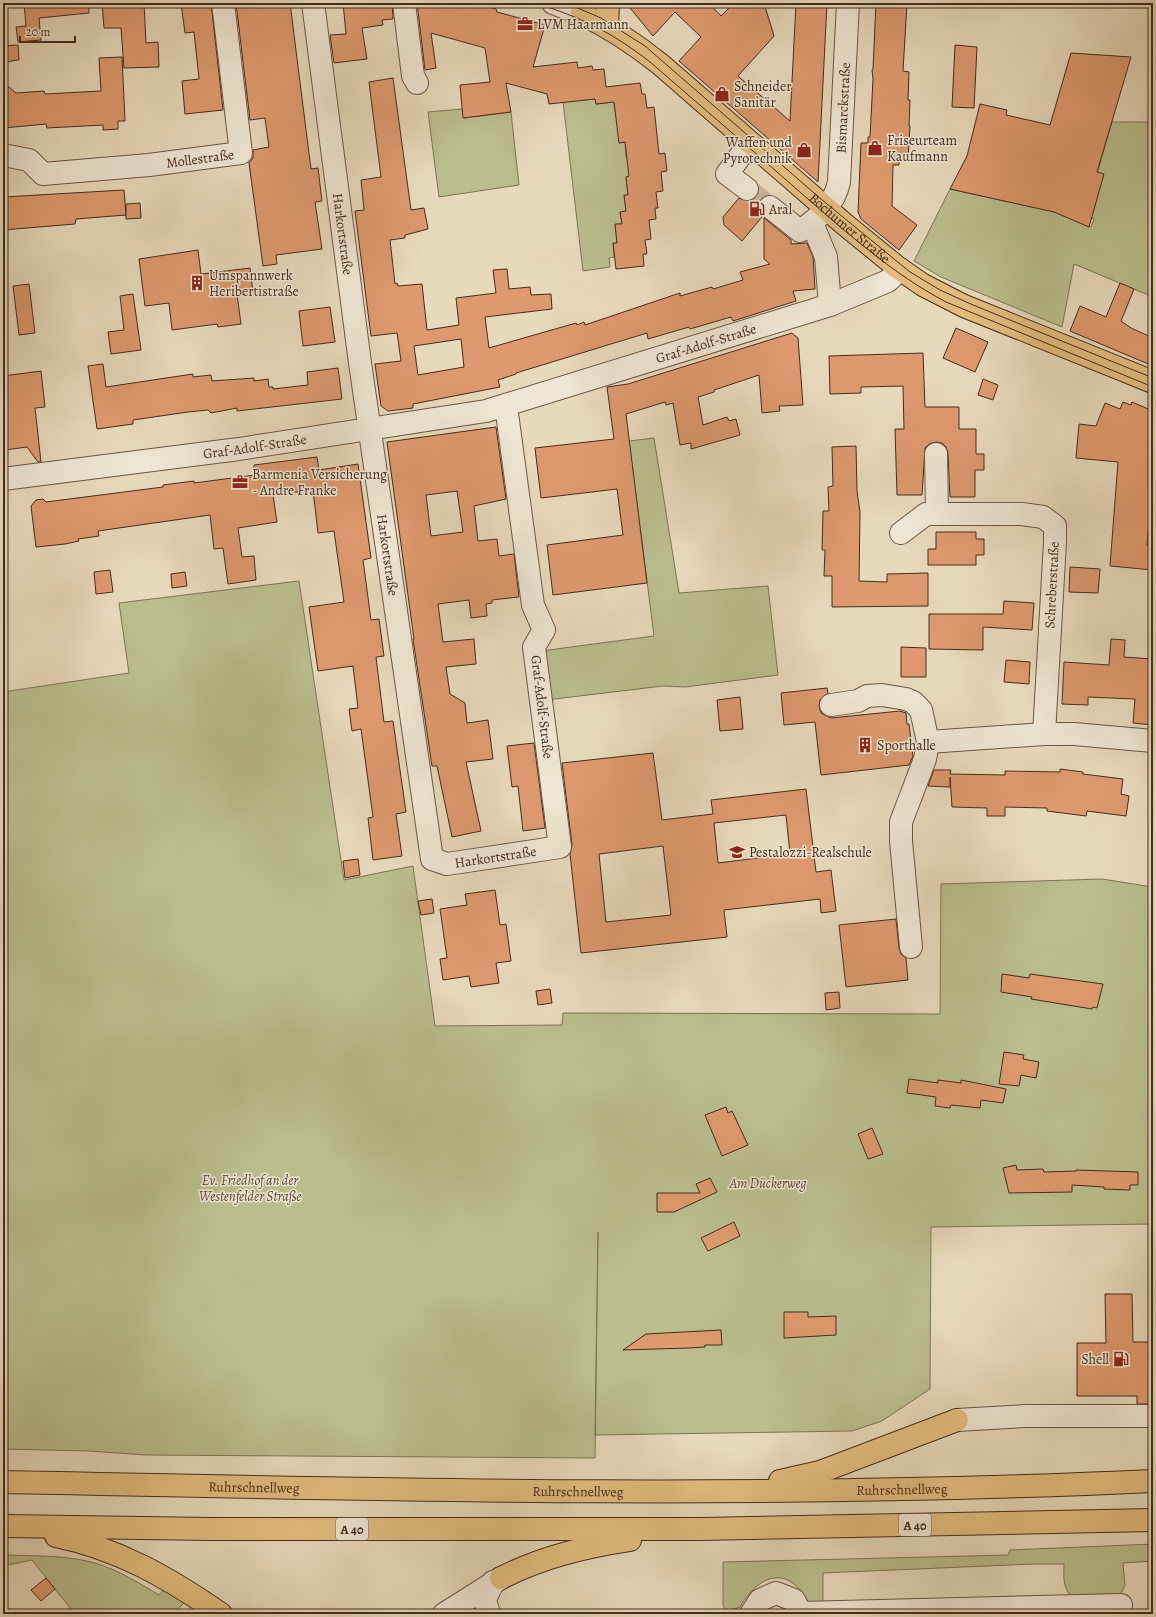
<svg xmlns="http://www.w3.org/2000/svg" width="1156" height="1617" font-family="Alegreya,serif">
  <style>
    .green { fill: #babe8d; stroke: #807456 }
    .building { fill: #de9a6e; stroke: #462b1e; fill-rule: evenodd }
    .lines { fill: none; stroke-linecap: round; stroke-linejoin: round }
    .minor-tunnel { stroke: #c7b79c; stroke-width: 22; stroke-dasharray: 22 11; stroke-linecap: butt }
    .minor-casing { stroke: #6e5745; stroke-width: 24 }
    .major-casing { stroke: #462b1e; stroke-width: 24 }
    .highway-casing { stroke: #462b1e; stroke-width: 24 }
    .minor { stroke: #efe7d3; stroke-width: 22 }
    .major { stroke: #e4bd7e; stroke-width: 22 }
    .highway { stroke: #e4bd7e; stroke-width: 22 }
    .tram { stroke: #462b1e; stroke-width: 1 }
    .labels { text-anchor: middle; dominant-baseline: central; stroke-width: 3; stroke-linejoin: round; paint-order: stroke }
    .shield { fill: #efe7d3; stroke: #796354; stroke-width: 1 }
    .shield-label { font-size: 13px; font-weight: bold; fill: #462b1e }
    .poi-label { font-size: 14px; fill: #462b1e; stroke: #efe7d3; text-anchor: start }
    .street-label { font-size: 14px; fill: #462b1e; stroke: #efe7d3 }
    .park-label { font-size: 14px; font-style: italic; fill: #5d4834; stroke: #efe7d3 }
  </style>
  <rect width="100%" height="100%" fill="#e7dabb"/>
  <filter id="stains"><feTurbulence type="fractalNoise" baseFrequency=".005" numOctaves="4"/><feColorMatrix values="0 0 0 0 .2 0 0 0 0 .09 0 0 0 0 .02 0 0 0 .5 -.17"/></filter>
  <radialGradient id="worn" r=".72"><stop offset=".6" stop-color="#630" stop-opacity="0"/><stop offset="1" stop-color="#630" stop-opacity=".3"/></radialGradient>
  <!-- green -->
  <g class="green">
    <polygon points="613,98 615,112 619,112 619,143 625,142 626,158 631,157 633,176 626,177 628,195 624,196 626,211 620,212 622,223 615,225 617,243 613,243 614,257 609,258 610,267 583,271 563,102 595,99 596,104 608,103"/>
    <polygon points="462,109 464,118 511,112 519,185 439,197 428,112"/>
    <polygon points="1112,122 1153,122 1153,297 1074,264 1062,327 941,277 914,261 950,189 1055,212 1091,227 1094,219 1085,216"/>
    <polygon points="654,438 679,593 768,586 778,675 685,687 663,686 546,700 541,651 654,636 629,441"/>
    <polygon points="299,581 344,880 413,866 435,1026 562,1025 563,1013 940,1014 941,884 1102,879 1153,887 1153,1224 931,1227 930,1389 882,1421 852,1431 595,1435 598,1232 595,1458 146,1455 89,1451 3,1449 3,692 129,673 119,603"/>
    <path d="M1153,1544V1561L1123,1563L1125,1586L1120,1595L1074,1598C1062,1589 1064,1578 1064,1564H1034L823,1573V1608L811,1607C791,1566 762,1570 740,1607L725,1612L723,1604V1562L1008,1555L1010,1550Z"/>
    <path d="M3,1555C34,1556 66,1555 95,1563C118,1570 139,1583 159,1595L163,1590L185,1602L176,1611L75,1614L32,1560L3,1566Z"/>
  </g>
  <!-- building -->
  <g class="building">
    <polygon points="24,3 89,3 89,13 39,18 41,40 18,42 16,27 26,26"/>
    <polygon points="102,3 144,3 146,43 158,42 159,67 124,68 121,28 104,28"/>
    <polygon points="181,3 211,3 223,110 185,114 182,81 199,79 194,32 185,33"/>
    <polygon points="236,3 290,3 311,169 318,168 322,201 315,202 322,249 276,255 277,264 263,266 249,163 253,158 253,150 269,147 265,118 250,120"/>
    <polygon points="343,3 392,3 393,19 382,20 383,25 362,28 367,59 334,63 330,35 346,34"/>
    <polygon points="417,3 466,3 478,7 481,5 496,9 497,12 545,25 533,67 577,62 578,68 592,66 593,70 604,69 606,87 640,83 642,94 645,94 647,108 654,107 659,154 665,153 667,171 661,172 663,191 656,192 658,208 655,208 656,219 649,220 651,239 645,240 647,254 643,254 644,266 616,269 613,243 617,243 615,224 622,224 620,212 626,211 624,195 628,195 626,177 629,176 625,142 619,143 614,102 596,104 595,99 549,104 547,94 506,83 511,112 463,118 460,85 490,82 485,48 431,33 436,68 425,70"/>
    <polygon points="626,3 709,3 721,16 734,3 764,3 774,36 738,76 790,121 796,3 827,3 818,182 679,61 701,37 675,12 653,36"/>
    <polygon points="876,3 907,3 903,71 909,72 908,100 910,100 909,126 910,126 908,159 899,158 899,165 893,165 892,206 917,225 899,250 861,219 858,212 861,143 868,143 868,137 870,137 873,79 872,70 873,69"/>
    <polygon points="18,45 19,60 4,62 3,46"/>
    <polygon points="955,45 977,47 974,108 952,107"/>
    <polygon points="1071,53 1131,57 1097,172 1104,174 1089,227 1054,212 950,189 967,156 980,104 1007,110 1006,115 1050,125"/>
    <polygon points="122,57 125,121 118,121 118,129 103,130 103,125 47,128 46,124 3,128 3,82 16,93 44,91 45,94 101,91 99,58"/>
    <path d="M393,78L411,210L424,208L428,229L405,235V238L390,240L395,284L397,283L398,286L422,284L427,330L459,325L456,298L496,293L493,270L507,269L509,289L530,287L531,295L551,294L552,309L485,317L489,348L576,323L577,325L584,322L585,325L680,293V296L712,287L713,289L743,280L740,272L770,264L764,259V218L791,240V244L807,243L813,257L815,289L793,291L796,301L733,321L731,317L690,329L689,327L648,339L647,333L516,373V374L498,380L500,387L413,404V408L388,411L381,406L375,364L401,361L397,333L371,336L355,211L364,210L361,180L381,177L369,82ZM461,339L464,367L418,375L414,346Z"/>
    <polygon points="759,186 769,195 760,200 758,206 758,211 762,217 742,241 724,225 723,217 739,198 746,201 752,200 757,197 759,191"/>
    <polygon points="124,190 126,215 76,219 75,224 3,230 3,197"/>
    <polygon points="140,203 141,218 126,219 126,204"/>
    <polygon points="198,250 201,274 250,268 253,292 237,294 241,324 218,327 217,324 172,330 169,303 145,306 139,259"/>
    <polygon points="1120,283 1134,289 1121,321 1131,328 1153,338 1153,366 1070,331 1080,306 1106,317"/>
    <polygon points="29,284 35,333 19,335 13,286"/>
    <polygon points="133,294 141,350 111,354 108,332 124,330 120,296"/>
    <polygon points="330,307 335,342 303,346 299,311"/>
    <polygon points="956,328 988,342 975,372 943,358"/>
    <polygon points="792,333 798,338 803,405 779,406 780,411 762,413 759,375 714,390 714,392 698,397 703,425 727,417 729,421 736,419 740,435 691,449 691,443 680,445 673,403 666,405 665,402 626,414 647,583 553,595 547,545 623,535 617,489 541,498 535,448 614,439 607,387 628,384"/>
    <polygon points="923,353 925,407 959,407 959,429 976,429 976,454 984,454 984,470 975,470 975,497 950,497 948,453 946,447 942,443 936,442 929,444 925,448 922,495 897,495 895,429 904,429 903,386 861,387 861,393 830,394 829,356"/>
    <polygon points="103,364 106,387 193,374 193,377 211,375 212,381 254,378 254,381 268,379 269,387 273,387 273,389 308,385 307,372 338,368 342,399 237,411 237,408 211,413 208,410 188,412 133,420 133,424 97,429 88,366"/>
    <polygon points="41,371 45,407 35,408 41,462 38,462 27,447 5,450 3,441 3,376"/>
    <polygon points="983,379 998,385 993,400 978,395"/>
    <polygon points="1123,402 1131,405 1132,402 1153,411 1153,509 1150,509 1147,545 1153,545 1153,570 1110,566 1118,462 1076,458 1079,424 1096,426 1105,403 1120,409"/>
    <path d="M496,427L506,499L474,506L478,541L497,539L499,556L514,554L519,597L492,600V603L486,604L487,616L471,618L469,600L438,604L443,642L474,639L476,664L446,667L450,694L465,703L467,723L488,720L493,759L466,762L481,831L452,837L437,766H432L413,639H414L387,442ZM457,491L463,532L431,536L426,495Z"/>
    <polygon points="856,446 857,491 860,512 859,581 887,582 887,574 928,573 928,606 832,607 832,576 824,576 825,550 822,550 823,511 829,511 828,487 833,486 832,447"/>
    <polygon points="317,457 319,470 358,464 371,558 363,560 371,620 379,619 384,656 376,657 384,722 393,721 406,812 396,814 402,856 373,860 368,818 373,817 361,729 352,731 349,709 358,708 353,666 318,671 309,607 344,602 334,531 318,533 313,490 273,495 277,522 238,528 242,557 254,556 256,580 228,584 223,548 214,549 210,515 98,531 99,536 78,539 79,541 65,544 36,547 31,506 36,500 43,499 46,502 163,487 163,485 194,481 194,483 255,475 254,465"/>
    <polygon points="936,532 976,532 976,539 984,539 984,555 976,555 976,565 928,565 928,549 936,549"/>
    <polygon points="1070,567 1100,569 1098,593 1069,592"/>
    <polygon points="110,570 113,592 96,594 94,572"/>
    <polygon points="185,572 187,586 172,588 171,574"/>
    <polygon points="1004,601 1034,603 1032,630 983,627 983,650 929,649 929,614 1003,614"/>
    <polygon points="1111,639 1125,640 1124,657 1153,659 1153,725 1133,723 1135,699 1088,697 1088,705 1062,704 1064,662 1109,665"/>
    <polygon points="901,647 926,648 926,677 901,677"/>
    <polygon points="1006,660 1030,662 1029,684 1004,682"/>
    <polygon points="827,688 828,693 820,700 819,706 821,713 831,718 900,711 906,713 907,724 909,724 913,756 909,765 821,775 815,722 784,725 781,693"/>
    <polygon points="740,697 743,729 720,731 717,700"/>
    <polygon points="534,743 545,828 523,831 518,786 512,787 507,746"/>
    <path d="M653,753L662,820L713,814L711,800L806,789L816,872L831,870L836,911L821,913L820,899L724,910L727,937L581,953L570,854L572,845L562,763ZM786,815L790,854L718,863L714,823ZM663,846L671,915L606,922L599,854Z"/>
    <polygon points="1060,769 1083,772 1083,774 1123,779 1121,794 1129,796 1126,816 1087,811 1086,816 1047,811 1047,808 1005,807 1005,816 987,816 987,808 952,807 950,777 950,787 928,786 934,770 951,770 950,774 1005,775 1005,771 1060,772"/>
    <polygon points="358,859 360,875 345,878 343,861"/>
    <polygon points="495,890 500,925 506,924 511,961 496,963 499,983 471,987 469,976 443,980 440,959 447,958 440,909 467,905 465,894"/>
    <polygon points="432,899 434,913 421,915 418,901"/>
    <polygon points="896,919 899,948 901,954 906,958 908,980 846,987 839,925"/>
    <polygon points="1002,974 1029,978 1030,974 1103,984 1097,1008 1093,1007 1092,1009 1031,999 1032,997 1001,992"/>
    <polygon points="550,989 552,1003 538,1005 536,991"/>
    <polygon points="839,992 840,1008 826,1010 825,993"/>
    <polygon points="1004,1052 1024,1055 1023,1059 1039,1062 1036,1078 1021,1075 1019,1086 999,1084"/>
    <polygon points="909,1079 938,1083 938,1080 961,1083 961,1080 1006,1089 1003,1103 981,1100 980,1108 951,1105 950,1108 935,1106 936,1097 907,1093"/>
    <polygon points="726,1107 728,1113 732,1111 748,1145 722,1156 705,1115"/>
    <polygon points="872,1128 883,1154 868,1159 858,1134"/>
    <polygon points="1016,1165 1017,1170 1043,1169 1044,1172 1076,1171 1076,1170 1138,1172 1138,1185 1130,1185 1130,1190 1104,1189 1104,1187 1072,1185 1072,1192 1009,1193 1003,1168"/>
    <polygon points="710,1178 717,1192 674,1212 657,1212 657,1193 700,1193 696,1184"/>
    <polygon points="734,1222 740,1236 708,1251 701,1238"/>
    <polygon points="1105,1294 1132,1294 1133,1342 1153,1342 1153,1404 1137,1404 1137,1396 1077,1396 1077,1343 1106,1343"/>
    <polygon points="784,1312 808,1312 808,1317 836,1316 836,1335 784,1338"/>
    <polygon points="721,1330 722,1345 705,1345 705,1347 689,1348 623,1350 646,1334"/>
    <polygon points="46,1578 55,1589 41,1601 31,1590"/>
  </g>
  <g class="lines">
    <!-- minor-tunnel -->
    <polyline class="minor-tunnel" points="747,189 770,207"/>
    <defs>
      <g id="minor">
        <path id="s1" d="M313,3L360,363L432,859L447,864L560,847L534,647L544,630L533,605L506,406"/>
        <polyline points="404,3 413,76 417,83"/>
        <polyline points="553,3 582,14"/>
        <path id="s2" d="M3,155L29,160L43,174L149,165L241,153L223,3"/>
        <polyline points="747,189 727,174 750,143"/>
        <path id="s3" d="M770,207L800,231C819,218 834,205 839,182L848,3"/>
        <polyline points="812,223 826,257 830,305"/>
        <polyline points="936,454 937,514"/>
        <path id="s4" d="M3,479L239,449L486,411L830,305L888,281L900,269"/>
        <polyline points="901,533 926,514 1022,514 1043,517 1055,526 1055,542 1044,734"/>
        <polyline points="831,705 858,701 867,696 882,695 906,699 913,702 921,710 928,742 925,759 901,822 901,841 911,947"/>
        <polyline points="928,742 1044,734 1074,734 1153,741"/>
        <polyline points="957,1420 1025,1416 1153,1416"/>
        <polyline points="800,1613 1121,1605 1121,1614"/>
        <polyline points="444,1614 501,1578"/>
        <polyline points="489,1614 485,1600 493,1582"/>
        <polyline points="751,1614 760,1600 776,1593 794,1600 801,1614"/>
      </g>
      <g id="major">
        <path id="s5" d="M585,3L582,14C611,28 635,44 660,64L843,223L897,267L923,285L964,306L1153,382"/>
        <polyline points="607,26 608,3"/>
      </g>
      <g id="highway">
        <polyline points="780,1481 820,1472 957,1420"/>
        <path id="s6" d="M3,1482C386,1490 770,1499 1153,1481"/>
        <polyline points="3,1526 212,1529 701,1529 1153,1520"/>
        <path d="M56,1536C119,1549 169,1578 221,1614"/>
        <path d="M501,1578C542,1557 585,1547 630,1540"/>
      </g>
    </defs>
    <!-- minor casing -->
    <use href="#minor" class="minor-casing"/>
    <!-- major casing -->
    <use href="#major" class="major-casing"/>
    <!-- highway casing -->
    <use href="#highway" class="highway-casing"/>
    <!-- minor -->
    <use href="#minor" class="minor"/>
    <!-- major -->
    <use href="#major" class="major"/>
    <!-- highway -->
    <use href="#highway" class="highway"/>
    <!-- tram -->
    <g class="tram">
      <path d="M535,3C583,18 611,32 650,62C701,106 751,149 801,193C847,233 893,274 946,302L1153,387"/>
      <polyline points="566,3 601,18 645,46 821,199 910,272 940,290 973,305 1153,378"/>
    </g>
  </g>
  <!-- icons -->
  <defs>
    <symbol id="office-bare" viewBox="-9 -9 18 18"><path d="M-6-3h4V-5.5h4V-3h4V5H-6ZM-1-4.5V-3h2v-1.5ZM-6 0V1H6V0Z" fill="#8f2418" stroke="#efe7d3" stroke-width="2.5" paint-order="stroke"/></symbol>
    <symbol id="shop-bare" viewBox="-9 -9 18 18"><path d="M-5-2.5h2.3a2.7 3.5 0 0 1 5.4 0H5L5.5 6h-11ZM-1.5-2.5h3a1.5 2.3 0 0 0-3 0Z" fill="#8f2418" stroke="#efe7d3" stroke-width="2.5" paint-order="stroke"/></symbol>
    <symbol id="fuel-bare" viewBox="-9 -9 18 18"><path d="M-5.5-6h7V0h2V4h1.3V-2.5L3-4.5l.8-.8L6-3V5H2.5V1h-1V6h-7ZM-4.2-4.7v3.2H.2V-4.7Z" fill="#8f2418" stroke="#efe7d3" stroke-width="2.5" paint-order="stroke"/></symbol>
    <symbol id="building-bare" viewBox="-9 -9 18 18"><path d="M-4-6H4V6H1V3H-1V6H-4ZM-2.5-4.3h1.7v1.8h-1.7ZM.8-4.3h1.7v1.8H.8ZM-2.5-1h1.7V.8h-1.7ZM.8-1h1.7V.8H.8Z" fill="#8f2418" stroke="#efe7d3" stroke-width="2.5" paint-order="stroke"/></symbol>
    <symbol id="school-bare" viewBox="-9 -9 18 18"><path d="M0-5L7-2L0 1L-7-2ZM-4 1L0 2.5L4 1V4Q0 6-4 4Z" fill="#8f2418" stroke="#efe7d3" stroke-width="2.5" paint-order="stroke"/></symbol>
  </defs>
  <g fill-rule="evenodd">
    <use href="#office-bare" x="514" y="13" width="22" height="22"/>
    <use href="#shop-bare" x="711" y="83" width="22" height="22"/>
    <use href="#shop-bare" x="864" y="137" width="22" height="22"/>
    <use href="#shop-bare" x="793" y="139" width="22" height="22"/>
    <use href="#fuel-bare" x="746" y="198" width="22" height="22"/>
    <use href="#building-bare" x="186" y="272" width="22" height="22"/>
    <use href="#office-bare" x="229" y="471" width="22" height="22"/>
    <use href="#building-bare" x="854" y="734" width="22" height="22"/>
    <use href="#school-bare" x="726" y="841" width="22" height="22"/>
    <use href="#fuel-bare" x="1110" y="1348" width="22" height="22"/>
  </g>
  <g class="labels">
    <!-- shield labels -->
    <g class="shield">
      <rect x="899" y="1514" width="32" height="22" rx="3"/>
      <rect x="336" y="1518" width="32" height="22" rx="3"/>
    </g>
    <g class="shield-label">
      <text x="915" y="1525">A 40</text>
      <text x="352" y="1529">A 40</text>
    </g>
    <!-- poi labels -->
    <g class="poi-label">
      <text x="537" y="24">LVM Haarmann</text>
      <text x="734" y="86">Schneider<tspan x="734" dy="16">Sanitär</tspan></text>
      <text x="887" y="140">Friseurteam<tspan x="887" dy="16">Kaufmann</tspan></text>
      <text x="792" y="142" text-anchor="end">Waffen und<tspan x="792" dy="16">Pyrotechnik</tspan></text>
      <text x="769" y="209">Aral</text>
      <text x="209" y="275">Umspannwerk<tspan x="209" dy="16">Heribertistraße</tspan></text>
      <text x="252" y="474">Barmenia Versicherung<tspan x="252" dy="16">- Andre Franke</tspan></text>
      <text x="877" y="745">Sporthalle</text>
      <text x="749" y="852">Pestalozzi-Realschule</text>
      <text x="1109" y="1359" text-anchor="end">Shell</text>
    </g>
    <!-- street labels -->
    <g class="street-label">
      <text stroke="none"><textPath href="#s3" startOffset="177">Bismarckstraße</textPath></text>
      <text stroke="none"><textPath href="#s2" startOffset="204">Mollestraße</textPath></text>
      <text stroke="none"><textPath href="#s5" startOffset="355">Bochumer Straße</textPath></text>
      <text stroke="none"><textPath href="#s1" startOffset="233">Harkortstraße</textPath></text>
      <text stroke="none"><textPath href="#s4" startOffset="718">Graf-Adolf-Straße</textPath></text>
      <text stroke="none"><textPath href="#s4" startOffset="254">Graf-Adolf-Straße</textPath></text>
      <text stroke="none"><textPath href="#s1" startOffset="557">Harkortstraße</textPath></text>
      <text transform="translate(1052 585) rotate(-87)">Schreberstraße</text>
      <text transform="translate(542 707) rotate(83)">Graf-Adolf-Straße</text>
      <text stroke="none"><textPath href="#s1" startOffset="929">Harkortstraße</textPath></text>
      <text stroke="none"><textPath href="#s6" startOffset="251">Ruhrschnellweg</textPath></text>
      <text stroke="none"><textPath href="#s6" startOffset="899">Ruhrschnellweg</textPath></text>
      <text stroke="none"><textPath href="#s6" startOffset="575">Ruhrschnellweg</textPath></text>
    </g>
    <!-- park labels -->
    <g class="park-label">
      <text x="250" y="1180">Ev. Friedhof an der<tspan x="250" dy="16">Westenfelder Straße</tspan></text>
      <text x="768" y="1183">Am Dückerweg</text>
    </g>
  </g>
  <!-- margin -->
  <rect width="1156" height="1617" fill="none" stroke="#e7dabb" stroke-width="16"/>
  <rect x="4" y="4" width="1148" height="1609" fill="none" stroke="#462b1e" stroke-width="2"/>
  <rect x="8" y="8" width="1140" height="1601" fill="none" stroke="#462b1e"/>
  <!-- scale -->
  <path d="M20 36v6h55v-6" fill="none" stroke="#462b1e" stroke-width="2"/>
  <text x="26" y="36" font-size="12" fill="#462b1e" stroke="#efe7d3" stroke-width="3" paint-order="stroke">20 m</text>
  <rect width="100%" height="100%" filter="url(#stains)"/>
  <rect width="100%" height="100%" fill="url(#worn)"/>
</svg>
